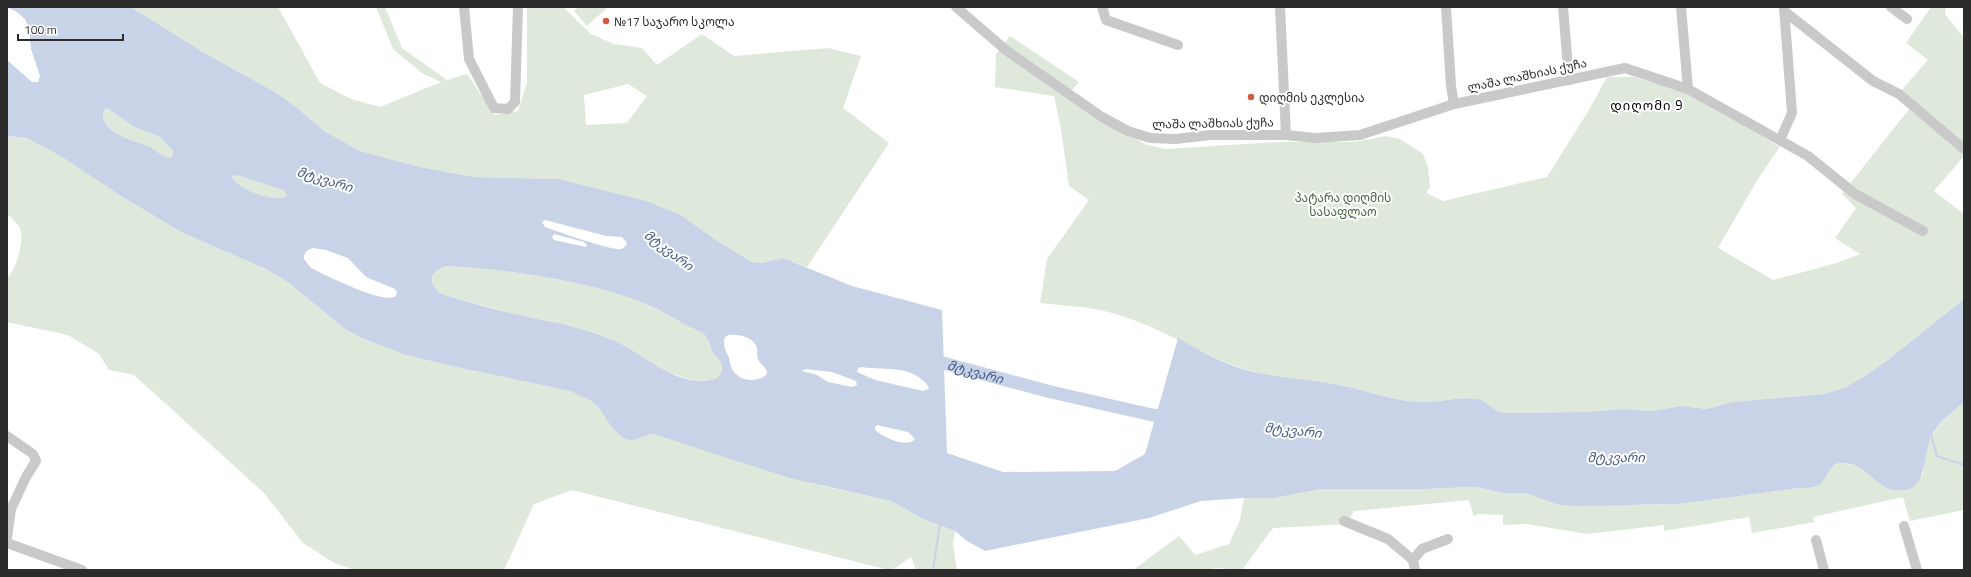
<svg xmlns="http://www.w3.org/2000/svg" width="1971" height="577" font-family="'Titillium Web','Noto Sans Georgian',sans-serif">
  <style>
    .green { fill: #dee8db; fill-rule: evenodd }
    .water { fill: #c8d3e7; fill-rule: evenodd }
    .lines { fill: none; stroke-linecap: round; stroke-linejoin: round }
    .stream { stroke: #c8d3e7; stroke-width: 2 }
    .river { stroke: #c8d3e7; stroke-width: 13 }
    .minor { stroke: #c9c9c9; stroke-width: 10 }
    .poi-dot { fill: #d25a3f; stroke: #fff; stroke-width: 1.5 }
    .labels { text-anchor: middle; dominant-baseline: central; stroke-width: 4; stroke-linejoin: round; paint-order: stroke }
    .poi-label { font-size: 12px; fill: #2c2c2c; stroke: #fff; text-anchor: start }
    .street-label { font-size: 12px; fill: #2c2c2c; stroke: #fff }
    .park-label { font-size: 12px; fill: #46623e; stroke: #fff }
    .neighbourhood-label { font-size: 13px; letter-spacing: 1px; fill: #000; stroke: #fff }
    .water-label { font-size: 13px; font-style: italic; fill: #435a85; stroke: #fff }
  </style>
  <rect width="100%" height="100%" fill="#fff"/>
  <!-- green -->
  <g class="green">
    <path d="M131,7H278L320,83L351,99L380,107L441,82L422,73L393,49L376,7H385L402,48L447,80L467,74L495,115L518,111L527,82V7H563L591,34L614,44L642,48L657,65L702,34L734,56L828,48L861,56L843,108L889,143L807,267L783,258L762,263L752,262L716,240L681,215L647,201L559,179L474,177L420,167L360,151L324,131L295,106L275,92L203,52ZM628,84L647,96L627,123L586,125L584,95Z"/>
    <polygon points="578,7 608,7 587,26 574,11"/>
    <polygon points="1931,7 1946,7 1945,14 1964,38 1964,145 1900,92 1928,60 1906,43"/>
    <path d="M1010,36L1079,82L1066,97L1086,111L1147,145L1166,149L1276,142H1355L1386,136L1400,139L1423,154L1428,168L1430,187L1426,193L1443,201L1547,177L1589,110L1607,77H1634L1690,93L1780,147L1759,177L1718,248L1773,280L1837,263L1860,254L1835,238L1856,208L1842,194L1909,109L1964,154V156L1934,191L1964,214V299L1889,359L1865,376L1844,388L1824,394L1732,402L1707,409L1682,406L1651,411L1624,409L1585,412L1503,413C1492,411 1487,400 1477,399C1458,396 1439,403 1420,402C1396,401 1373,392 1349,387C1317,380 1282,381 1251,371C1203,357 1161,326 1112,313C1089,306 1064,306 1040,303L1047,259L1089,200L1069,186L1061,129L1054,96L995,87L996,54Z"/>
    <path d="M107,108L134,127L160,137L173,151L172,157C165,159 156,150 150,147C133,140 102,135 103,111Z"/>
    <path d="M7,136L27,138L62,157L121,196L181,232L268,270L289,283L345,329L362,338L406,355L456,367L570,391L585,397L596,405L618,432L639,438L653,434L823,486L891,501L923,519L955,531L953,544L957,570H916L911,557L892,570H889L572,490L534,504L504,570H355L334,563L303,543L264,493L134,375L109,370L99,354L68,335L7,322V278C16,271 25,239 20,228C17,223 12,218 7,214Z"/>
    <path d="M237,175L283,190L287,195C276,206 238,189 232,177Z"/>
    <path d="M446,266C508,269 589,281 646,304C666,312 684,325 703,333C709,339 709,343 712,350C718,361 728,363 719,378C681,390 648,357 617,342C581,325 543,321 506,312C484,306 463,300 442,294C426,283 430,271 446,266Z"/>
    <path d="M1964,402V510L1910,521L1903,497L1813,517L1814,522L1752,533L1749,517L1664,531V525L1588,534L1526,524L1503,525V515L1477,514L1474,517L1469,500L1354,511L1346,524L1273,528L1242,570L1215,568L1212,570H1133L1179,536L1195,555L1229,544L1240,520L1244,498H1274L1321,489H1427L1469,487L1481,488L1503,493H1525L1559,505H1655L1680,504L1799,488C1828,489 1819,481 1835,464C1854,459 1868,474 1883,485C1889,489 1897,490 1904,491L1923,474C1924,467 1924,457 1926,450C1933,428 1947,416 1964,402Z"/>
  </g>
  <!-- water -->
  <path class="water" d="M7,7H131L203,52L275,92L295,106L324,131L360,151L420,167L474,177L559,179L647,201L681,215L716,240L752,262L762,263L783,258L852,286L942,310L947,453L1003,472L1115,471L1145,454L1178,338C1200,351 1228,366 1253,372C1284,379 1317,380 1349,387C1372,392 1395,401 1420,402C1439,403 1458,396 1477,399C1487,400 1492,411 1503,413L1585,412L1624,409L1651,411L1682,406L1707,409L1732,402L1824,394L1844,388L1865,376L1889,359L1964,299V402C1952,412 1940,421 1932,435C1921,455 1930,496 1894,490C1873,486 1863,457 1835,464C1819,481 1828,489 1799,488L1680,504L1576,506L1559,505L1525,493H1503L1481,488L1469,487L1427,489H1321L1274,498H1244L1201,501L1149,518L985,551L967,541L955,531L923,519L891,501L790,478L653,434C646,435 640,439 632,440C616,440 606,416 597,406C590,399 579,395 570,391L456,367L406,355L362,338L345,329L289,283L268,270L181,232L121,196L62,157L27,138L7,136L8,124L7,60L32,82H38L40,76L31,49L29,29L25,19L17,12ZM107,108L134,127L160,137L173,151L172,157C165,159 156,150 150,147C134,140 101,135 103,111ZM237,175L283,190L287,195C276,205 238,189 232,177ZM545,220L606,236L622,237L627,243C626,246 624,248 621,249C612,251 556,231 545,227L542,222ZM554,234L584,242L587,245L586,247L554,240L552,237ZM313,248L326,250L348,258L366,277L395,289L397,292L396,296C384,305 325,275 311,268L304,259C304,252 307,250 313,248ZM446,266C508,269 589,281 646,304C666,312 684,325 703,333C709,339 709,343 712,350C718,361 728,363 718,378C680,391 648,356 615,341C580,325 544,321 506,312C485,307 463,300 442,294C426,283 430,271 446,266ZM729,335C739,334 754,337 757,348C758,353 756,357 759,361C762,366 767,367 767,374C759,382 743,382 735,373C731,369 730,363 729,358C726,351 722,345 725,337ZM862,367C887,371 912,364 929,387L928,389L923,391L875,380L857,372L858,368ZM805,369L832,372L856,381L857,385L852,387L828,382L817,375L802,371ZM877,425L908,432L915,439C906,449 883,437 875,430V427Z"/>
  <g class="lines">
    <!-- stream -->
    <g class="stream">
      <polyline points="1931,435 1937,456 1964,465"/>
      <polyline points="933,570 940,524"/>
    </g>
    <!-- river -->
    <path class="river" id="s1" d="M928,359L1051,392L1152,415L1173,417"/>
    <!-- minor -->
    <g class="minor">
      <polyline points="464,7 469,59 494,108 508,109 515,102 518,7"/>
      <polyline points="956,7 1007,51 1102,117 1128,131 1150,138 1175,139 1210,135 1286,135 1315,138 1360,135 1454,104 1625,68 1688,89 1808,156 1855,194 1923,231"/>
      <polyline points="1102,7 1106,20 1178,45"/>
      <polyline points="1280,7 1286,135"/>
      <polyline points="1446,7 1451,86 1454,104"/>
      <polyline points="1563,7 1569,80"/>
      <polyline points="1681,7 1688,89"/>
      <polyline points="1891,7 1907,19"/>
      <polyline points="1784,11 1873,81 1899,94 1964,149"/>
      <polyline points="1780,140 1792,113 1784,7"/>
      <polyline points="7,436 33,454 36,461 26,477 11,509 7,538"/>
      <polyline points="1344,521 1388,539 1413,560"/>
      <polyline points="1904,526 1917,570"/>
      <polyline points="1816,540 1824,570"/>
      <polyline points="7,543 82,570"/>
      <polyline points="1415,570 1413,560 1422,549 1448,539"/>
    </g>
  </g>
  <!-- markers -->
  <g class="poi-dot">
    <circle cx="606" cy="21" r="4"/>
    <circle cx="1251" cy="97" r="4"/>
  </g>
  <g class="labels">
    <!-- poi labels -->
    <g class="poi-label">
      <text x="614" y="21">№17 საჯარო სკოლა</text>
      <text x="1259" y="97">დიღმის ეკლესია</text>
    </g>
    <!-- street labels -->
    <g class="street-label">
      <text transform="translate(1527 75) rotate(-12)">ლაშა ლაშხიას ქუჩა</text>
      <text transform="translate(1213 123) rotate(-1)">ლაშა ლაშხიას ქუჩა</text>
    </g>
    <!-- park labels -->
    <g class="park-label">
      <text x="1343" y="197">პატარა დიღმის<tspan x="1343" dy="14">სასაფლაო</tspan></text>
    </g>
    <!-- neighbourhood labels -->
    <g class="neighbourhood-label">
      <text x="1647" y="105">დიღომი 9</text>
    </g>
    <!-- water labels -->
    <g class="water-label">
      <text transform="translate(325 179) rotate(17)">მტკვარი</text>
      <text transform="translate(669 250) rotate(37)">მტკვარი</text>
      <text stroke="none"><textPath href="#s1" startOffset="49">მტკვარი</textPath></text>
      <text transform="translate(1293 430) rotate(6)">მტკვარი</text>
      <text x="1616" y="457">მტკვარი</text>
    </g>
  </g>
  <!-- border -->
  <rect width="1971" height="577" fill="none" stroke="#2c2c2c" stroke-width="16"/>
  <!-- scale -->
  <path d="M18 34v6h105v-6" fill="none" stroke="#2c2c2c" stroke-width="2"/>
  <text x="24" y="34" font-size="12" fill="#2c2c2c" stroke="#ffffff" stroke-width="3" paint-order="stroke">100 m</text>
</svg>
